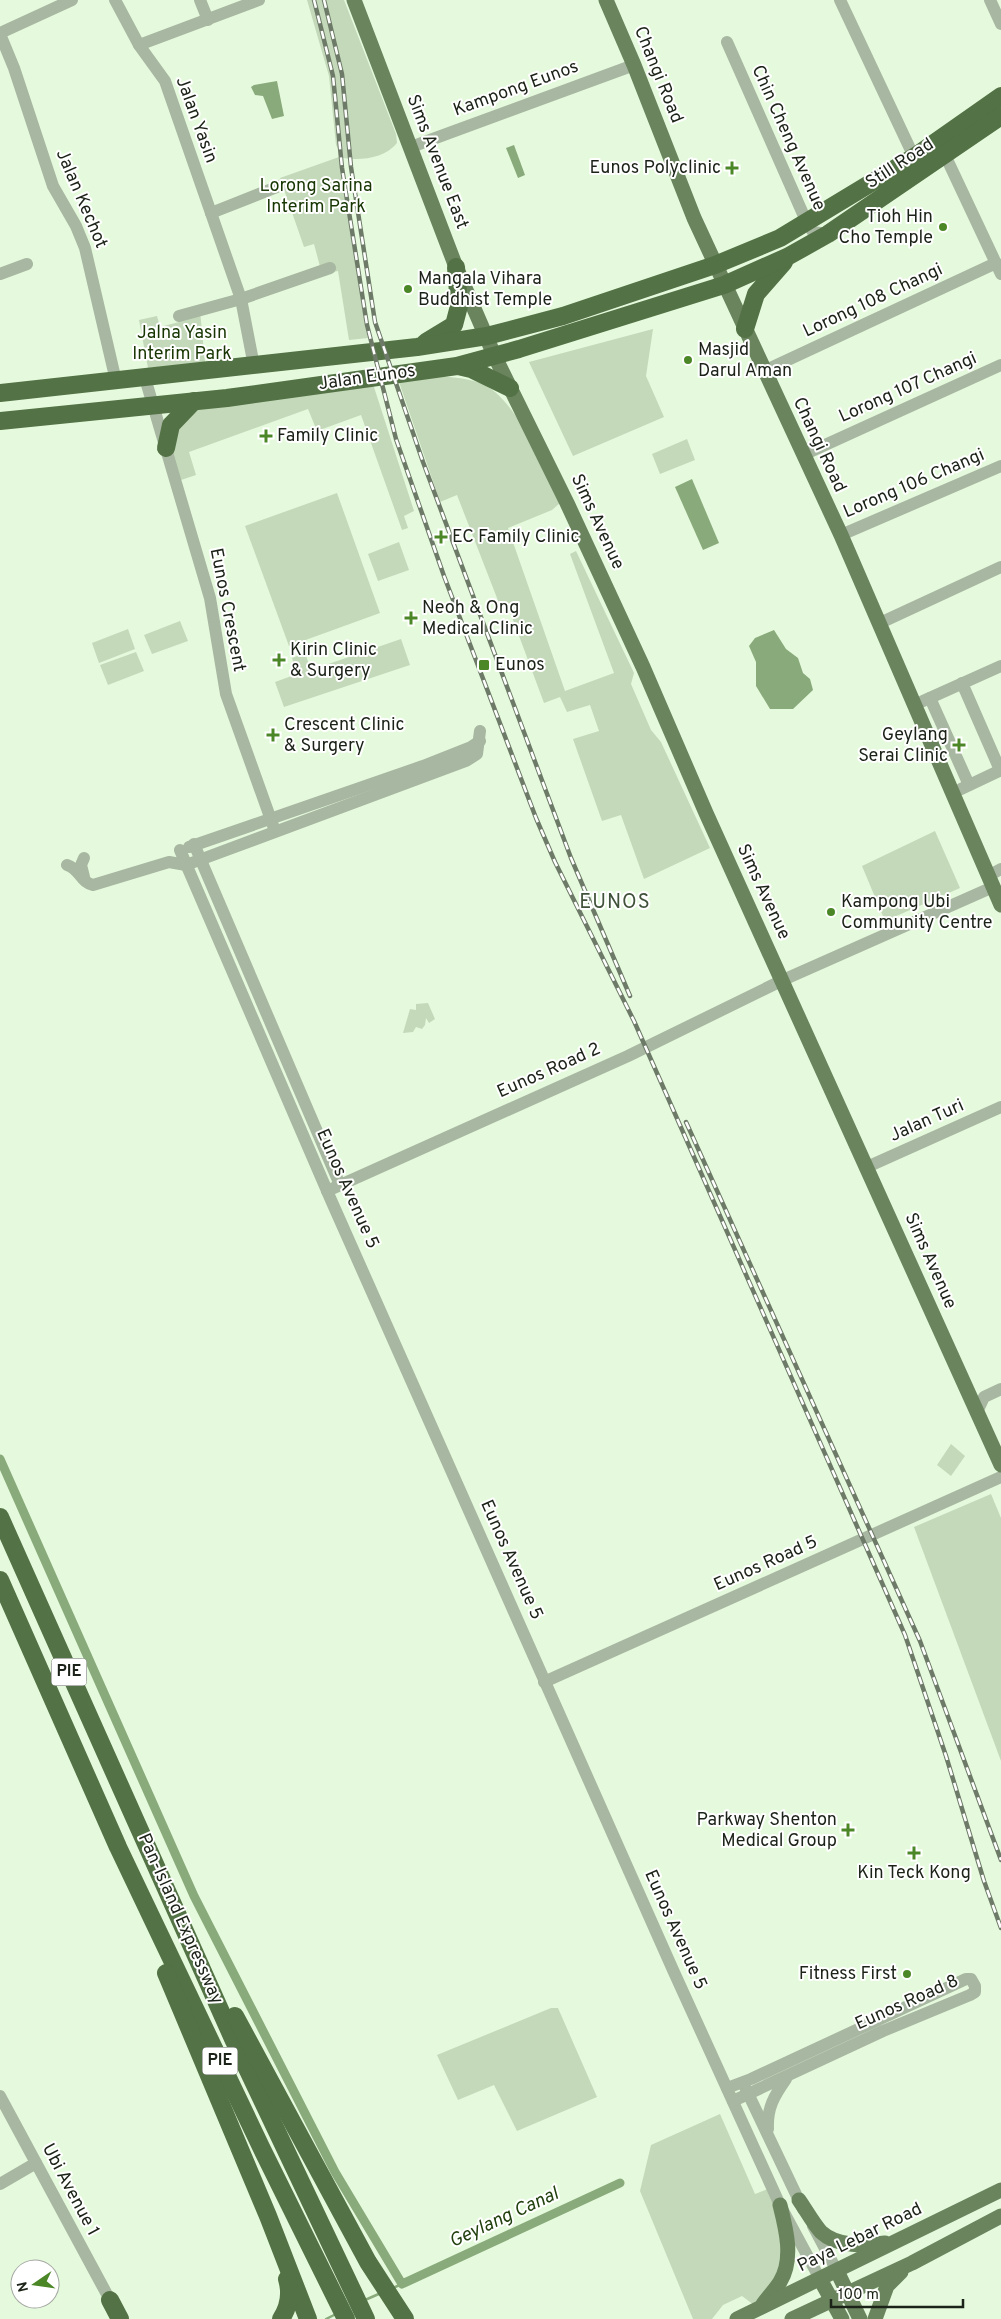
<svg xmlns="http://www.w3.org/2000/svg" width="1001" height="2319" font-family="Overpass,sans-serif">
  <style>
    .green { fill: #c3d9b9 }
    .water { fill: #89aa7a }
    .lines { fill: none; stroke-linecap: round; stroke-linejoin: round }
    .stream { stroke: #89aa7a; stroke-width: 2.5 }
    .canal { stroke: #89aa7a; stroke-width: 9 }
    .minor { stroke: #a8b7a1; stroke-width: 12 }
    .major { stroke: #6a845e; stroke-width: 15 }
    .highway { stroke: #537245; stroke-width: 18 }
    .rail-casing { stroke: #6e7a68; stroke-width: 4.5 }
    .rail { stroke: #fff; stroke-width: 2.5; stroke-dasharray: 8; stroke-linecap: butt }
    .poi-dot { fill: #4b8726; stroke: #fff; stroke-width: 2 }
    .labels { text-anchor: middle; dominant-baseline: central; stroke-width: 4; stroke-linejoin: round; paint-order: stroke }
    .shield { fill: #fff; stroke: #5f645d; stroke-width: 1 }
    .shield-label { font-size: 16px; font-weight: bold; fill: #1b2217 }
    .street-label { font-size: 18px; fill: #1b2217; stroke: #fff }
    .poi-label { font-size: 18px; fill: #1b2217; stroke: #fff; text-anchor: start }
    .park-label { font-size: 18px; fill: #173602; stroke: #fff }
    .water-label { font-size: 19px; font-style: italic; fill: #21400e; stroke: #fff }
    .quarter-label { font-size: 20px; letter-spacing: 1px; fill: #41523a; stroke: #fff }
  </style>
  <rect width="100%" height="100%" fill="#e5fadd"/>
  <!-- green -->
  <g class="green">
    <path d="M307,0H344L396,134L397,143C385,158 361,161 343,158L336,145L329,76Z"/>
    <polygon points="339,157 365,325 368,338 349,340 338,271 322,274 314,244 304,247 280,178"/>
    <polygon points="200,311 205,362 148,368 139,320 157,316 160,327 179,322 178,317"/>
    <polygon points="653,329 646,376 664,417 573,456 529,362"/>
    <path d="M427,375C444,377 464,377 480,383C517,397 544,469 560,503L552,510L508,528L565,691L614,673L570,554L576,551L634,673L631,684L651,730L661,742L710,848L644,879L621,815L602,821L573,739L599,731L590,705L567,712L560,697L544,703L509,609L502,611L457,495L440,502L398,379Z"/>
    <polygon points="373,384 414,511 404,516 408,528 402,530 361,415 317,431 308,409 189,452 196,475 181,480 169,443 171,435 194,409"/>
    <polygon points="687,439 695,460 660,474 652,454"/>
    <polygon points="337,493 380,613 289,646 245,526"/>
    <polygon points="399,542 409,570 378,581 368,554"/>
    <polygon points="180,621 188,641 152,654 144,635"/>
    <polygon points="128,629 135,649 99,663 92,643"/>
    <polygon points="401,639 410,665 284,707 275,682 297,674 292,658 305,653 311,670"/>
    <polygon points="136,652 144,671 108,685 100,665"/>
    <polygon points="935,831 960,888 885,921 862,866"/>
    <polygon points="428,1003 435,1019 429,1023 426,1018 425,1025 422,1029 416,1027 413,1032 403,1033 410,1009 416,1010 416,1004"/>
    <polygon points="951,1444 965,1456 951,1476 937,1465"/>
    <polygon points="991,1494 1001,1518 1001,1761 914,1527"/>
    <polygon points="551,2008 558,2008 597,2097 517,2131 494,2085 458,2100 437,2055"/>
    <polygon points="720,2114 755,2194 770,2188 782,2233 781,2270 754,2305 742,2296 723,2305 712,2319 693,2319 640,2191 651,2145"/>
  </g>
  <!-- water -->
  <g class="water">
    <polygon points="277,81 284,116 272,119 263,96 255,95 251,87 254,85"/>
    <polygon points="514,145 525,175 518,178 506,148"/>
    <polygon points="692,479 719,543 703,550 675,487"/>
    <polygon points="774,630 786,649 798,658 803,673 810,679 813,690 793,709 770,709 756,686 756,662 749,646 755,638"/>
  </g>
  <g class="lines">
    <!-- stream -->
    <g class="stream">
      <polyline points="393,2288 402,2284"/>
      <polyline points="365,2300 381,2293"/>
      <polyline points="326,2319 336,2314"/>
    </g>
    <!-- canal -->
    <polyline class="canal" points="0,1459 194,1896 335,2172 402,2284 620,2183"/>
    <!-- minor -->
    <g class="minor">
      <polyline points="115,0 139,45 165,81 241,299 254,366"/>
      <polyline points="200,0 208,20"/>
      <polyline points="840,0 914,157"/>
      <polyline points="990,0 1001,24"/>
      <polyline points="0,33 72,0"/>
      <polyline points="0,34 14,68 53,186 76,226 85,248 116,381"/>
      <polyline points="727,42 807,223 813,232 828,234"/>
      <polyline points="139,45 259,0"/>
      <polyline points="411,147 634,65"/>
      <polyline points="945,155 1001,274"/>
      <polyline points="211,213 282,185"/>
      <polyline points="0,274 27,264"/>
      <polyline points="179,316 241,299 330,268"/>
      <polyline points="764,371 996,263"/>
      <polyline points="145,378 210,598 226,694 275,831"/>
      <polyline points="803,455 1001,365"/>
      <polyline points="841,535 1001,466"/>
      <polyline points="880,623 1001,567"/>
      <polyline points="962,683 1000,770"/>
      <polyline points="930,698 969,785"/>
      <polyline points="923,701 1001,666"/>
      <polyline points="961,789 1001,770"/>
      <polyline points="194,844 340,1185"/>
      <polyline points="189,847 423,766 471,747 480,741"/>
      <polyline points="180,850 331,1200 673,1970 780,2205 820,2279"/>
      <path d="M67,865C80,869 81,883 93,885L169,862L186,865L466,761L477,754L480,731"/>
      <polyline points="988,876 1001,869"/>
      <polyline points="84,877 81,865 84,858"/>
      <polyline points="867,1167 1001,1107"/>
      <polyline points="327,1191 628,1056 783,980 993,887"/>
      <polyline points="978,1410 984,1397 1001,1389"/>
      <polyline points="544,1682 1001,1477"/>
      <polyline points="745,2087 803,2209"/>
      <polyline points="727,2088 751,2079 966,1979 971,1979 975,1986 975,1992 970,1995 883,2031 733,2101"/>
      <polyline points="0,2096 110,2300"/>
      <path d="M768,2129C767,2108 774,2096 786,2079"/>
      <polyline points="0,2184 36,2163"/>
      <polyline points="813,2226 837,2271"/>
    </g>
    <!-- major -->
    <g class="major">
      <polyline points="354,0 456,267 495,357 567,503 643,667 706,813 1001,1465"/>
      <polyline points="606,0 634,65 694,218 841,535 1001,905"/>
      <path d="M799,2200C806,2210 813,2223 821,2232C837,2247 866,2246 885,2243"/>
      <polyline points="837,2271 860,2319"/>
      <polyline points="820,2279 842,2319"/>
      <path d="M763,2304C768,2297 775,2290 780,2282C794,2259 786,2229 780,2205"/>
      <polyline points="737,2319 1001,2190"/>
      <polyline points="792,2319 912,2263 1001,2216"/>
      <polyline points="875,2319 887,2286 901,2272"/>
    </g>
    <!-- highway -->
    <g class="highway">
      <polyline points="745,329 756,294 784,262"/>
      <polyline points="426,342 454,325 459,306 456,267"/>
      <polyline points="458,366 471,369 510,388"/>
      <polyline points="0,393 417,347 487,336 563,316 715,265 780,238 914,157 1001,96"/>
      <polyline points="0,421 227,398 457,366 519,349 724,285 787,257 828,234 1001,116"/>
      <polyline points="166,448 171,425 194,401"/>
      <polyline points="0,1517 234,2041 366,2319"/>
      <polyline points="0,1580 118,1847 261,2147 346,2319"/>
      <polyline points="166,1973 268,2216 308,2319"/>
      <polyline points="235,2016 368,2262 405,2319"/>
      <polyline points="110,2300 120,2319"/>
      <path d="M281,2319C289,2307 291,2293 287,2279"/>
    </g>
    <defs>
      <g id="rail">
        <polyline points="314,0 333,76 342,168 367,325 396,439 444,576 536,818 555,862 634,1021 905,1635 946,1756 984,1881 1001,1928"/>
        <polyline points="324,0 342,74 351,167 375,322 423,462 571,858 630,996"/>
        <polyline points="686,1122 920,1641 1001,1860"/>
      </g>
    </defs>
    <!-- rail casing -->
    <use href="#rail" class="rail-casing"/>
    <!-- rail -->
    <use href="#rail" class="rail"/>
  </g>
  <!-- markers -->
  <g class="poi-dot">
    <path d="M729.5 160.5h5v5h5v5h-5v5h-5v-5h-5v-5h5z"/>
    <circle cx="943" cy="227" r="5"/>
    <circle cx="408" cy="289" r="5"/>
    <circle cx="688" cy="360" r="5"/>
    <path d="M263.5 428.5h5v5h5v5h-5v5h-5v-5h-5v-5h5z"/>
    <path d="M438.5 529.5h5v5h5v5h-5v5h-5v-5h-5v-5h5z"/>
    <path d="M408.5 610.5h5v5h5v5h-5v5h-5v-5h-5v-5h5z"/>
    <path d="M276.5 652.5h5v5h5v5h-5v5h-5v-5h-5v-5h5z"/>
    <rect x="478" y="659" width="12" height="12" rx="2.5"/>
    <path d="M270.5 727.5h5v5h5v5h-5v5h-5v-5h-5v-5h5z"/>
    <path d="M956.5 737.5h5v5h5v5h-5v5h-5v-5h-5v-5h5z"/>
    <circle cx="831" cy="912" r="5"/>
    <path d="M845.5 1822.5h5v5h5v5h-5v5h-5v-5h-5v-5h5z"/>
    <path d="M911.5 1845.5h5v5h5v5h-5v5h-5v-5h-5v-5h5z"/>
    <circle cx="907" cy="1974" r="5"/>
  </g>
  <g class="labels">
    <!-- shield labels -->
    <g class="shield">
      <rect x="51.5" y="1658.5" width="35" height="27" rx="4"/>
      <rect x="202.5" y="2047.5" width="35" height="27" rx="4"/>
    </g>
    <g class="shield-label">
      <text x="69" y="1672">PIE</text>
      <text x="220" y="2061">PIE</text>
    </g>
    <!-- street labels -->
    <g class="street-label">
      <text transform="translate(658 75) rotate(68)">Changi Road</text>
      <text transform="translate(516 89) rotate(-20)">Kampong Eunos</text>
      <text transform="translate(196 120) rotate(70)">Jalan Yasin</text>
      <text transform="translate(788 138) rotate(66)">Chin Cheng Avenue</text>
      <text transform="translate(437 162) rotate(69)">Sims Avenue East</text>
      <text transform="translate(900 164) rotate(-33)">Still Road</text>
      <text transform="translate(81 199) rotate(67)">Jalan Kechot</text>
      <text transform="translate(873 301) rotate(-25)">Lorong 108 Changi</text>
      <text transform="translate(367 378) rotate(-8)">Jalan Eunos</text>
      <text transform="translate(908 388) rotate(-24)">Lorong 107 Changi</text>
      <text transform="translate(819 445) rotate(65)">Changi Road</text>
      <text transform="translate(914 484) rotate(-23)">Lorong 106 Changi</text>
      <text transform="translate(597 522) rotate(65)">Sims Avenue</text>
      <text transform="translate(227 610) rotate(79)">Eunos Crescent</text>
      <text transform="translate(763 892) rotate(65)">Sims Avenue</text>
      <text transform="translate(549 1071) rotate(-24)">Eunos Road 2</text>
      <text transform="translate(927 1121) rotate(-24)">Jalan Turi</text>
      <text transform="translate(347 1189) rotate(66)">Eunos Avenue 5</text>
      <text transform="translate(930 1261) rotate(66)">Sims Avenue</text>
      <text transform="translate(511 1560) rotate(66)">Eunos Avenue 5</text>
      <text transform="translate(766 1564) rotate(-24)">Eunos Road 5</text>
      <text transform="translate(180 1919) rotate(66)">Pan-Island Expressway</text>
      <text transform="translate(675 1930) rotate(66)">Eunos Avenue 5</text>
      <text transform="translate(907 2003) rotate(-24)">Eunos Road 8</text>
      <text transform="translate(70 2190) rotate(62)">Ubi Avenue 1</text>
      <text transform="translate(860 2238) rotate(-26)">Paya Lebar Road</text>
    </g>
    <!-- poi labels -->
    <g class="poi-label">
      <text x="721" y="168" text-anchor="end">Eunos Polyclinic</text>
      <text x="933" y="217" text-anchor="end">Tioh Hin<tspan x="933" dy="21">Cho Temple</tspan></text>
      <text x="418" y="279">Mangala Vihara<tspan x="418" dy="21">Buddhist Temple</tspan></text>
      <text x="698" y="350">Masjid<tspan x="698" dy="21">Darul Aman</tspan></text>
      <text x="277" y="436">Family Clinic</text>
      <text x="452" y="537">EC Family Clinic</text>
      <text x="422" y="608">Neoh &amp; Ong<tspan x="422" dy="21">Medical Clinic</tspan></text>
      <text x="290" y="650">Kirin Clinic<tspan x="290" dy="21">&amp; Surgery</tspan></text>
      <text x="495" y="665">Eunos</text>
      <text x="284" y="725">Crescent Clinic<tspan x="284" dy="21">&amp; Surgery</tspan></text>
      <text x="948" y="735" text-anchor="end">Geylang<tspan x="948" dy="21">Serai Clinic</tspan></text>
      <text x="841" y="902">Kampong Ubi<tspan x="841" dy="21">Community Centre</tspan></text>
      <text x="837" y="1820" text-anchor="end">Parkway Shenton<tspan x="837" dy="21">Medical Group</tspan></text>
      <text x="914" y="1873" text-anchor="middle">Kin Teck Kong</text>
      <text x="897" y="1974" text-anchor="end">Fitness First</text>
    </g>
    <!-- park labels -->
    <g class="park-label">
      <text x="316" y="186">Lorong Sarina<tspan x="316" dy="21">Interim Park</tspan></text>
      <text x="182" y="333">Jalna Yasin<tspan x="182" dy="21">Interim Park</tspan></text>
    </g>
    <!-- water labels -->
    <g class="water-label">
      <text transform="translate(504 2218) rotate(-25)">Geylang Canal</text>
    </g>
    <!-- quarter labels -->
    <g class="quarter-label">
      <text x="615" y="903">EUNOS</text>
    </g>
  </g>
  <!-- north arrow -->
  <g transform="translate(35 2284) rotate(257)"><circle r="24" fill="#ffffff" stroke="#a4a7a2"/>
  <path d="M0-4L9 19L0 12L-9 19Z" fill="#4b8726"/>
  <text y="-8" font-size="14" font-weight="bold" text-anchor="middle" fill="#1b2217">N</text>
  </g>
  <!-- scale -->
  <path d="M831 2299v8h132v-8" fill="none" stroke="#1b2217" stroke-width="2.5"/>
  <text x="838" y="2299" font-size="15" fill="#1b2217" stroke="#ffffff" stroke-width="4" paint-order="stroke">100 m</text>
</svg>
